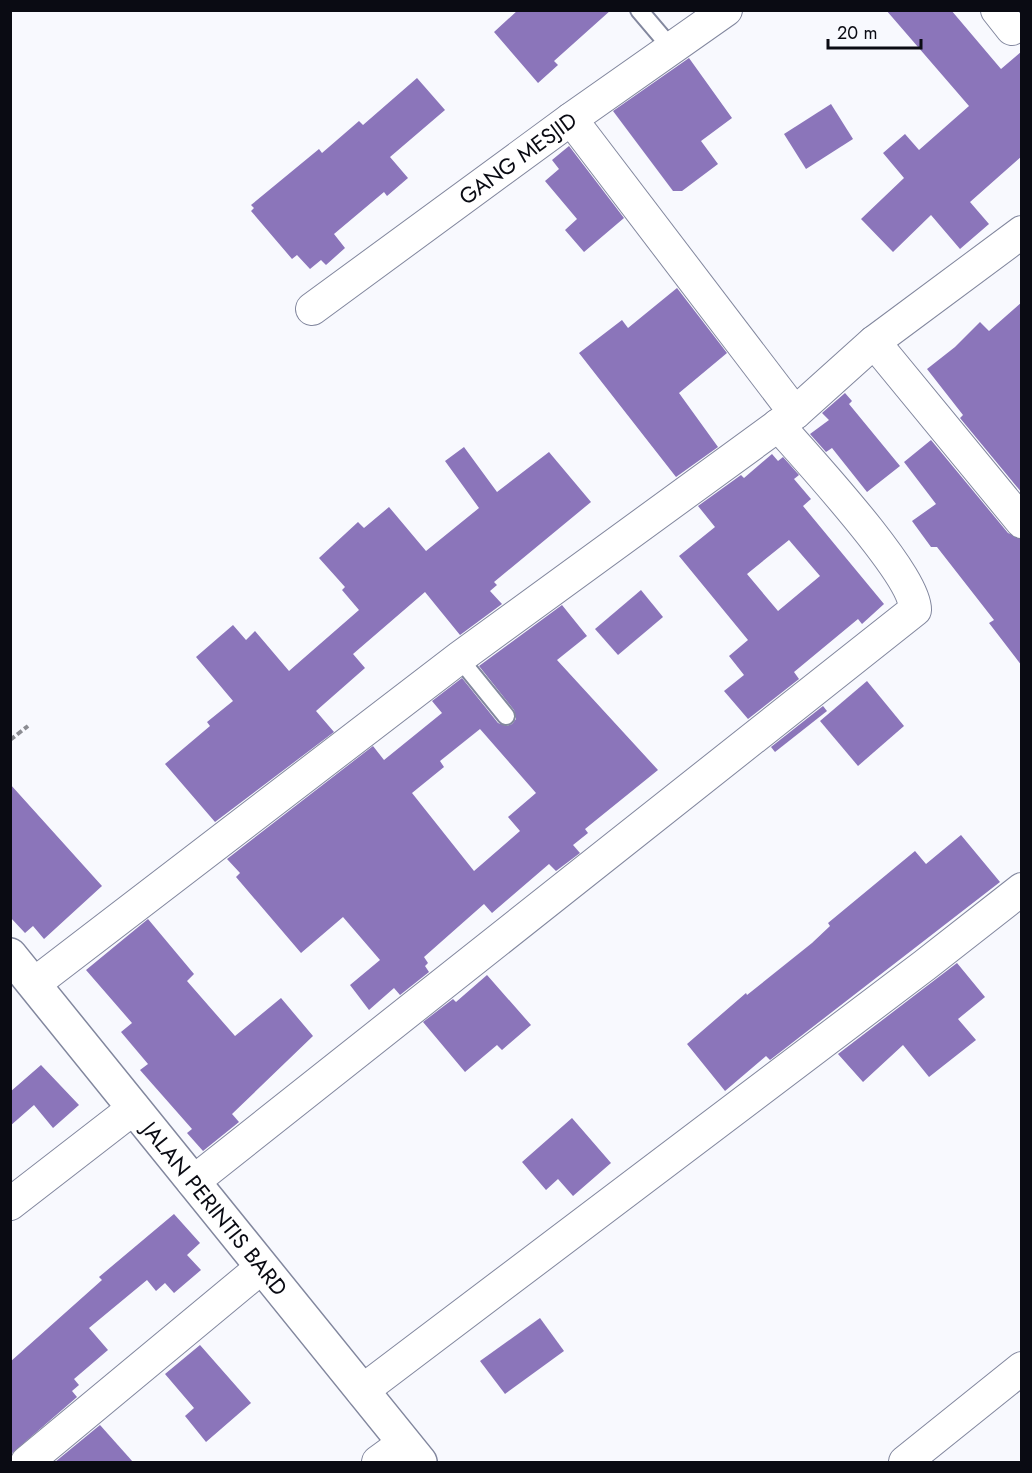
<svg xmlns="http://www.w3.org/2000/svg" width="1032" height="1473" font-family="Jost,sans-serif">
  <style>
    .building { fill: #8b75ba; fill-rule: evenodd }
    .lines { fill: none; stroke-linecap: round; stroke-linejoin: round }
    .lane-casing { stroke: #82879e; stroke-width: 20 }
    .street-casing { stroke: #82879e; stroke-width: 34 }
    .secondary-casing { stroke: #82879e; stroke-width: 36 }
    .path { stroke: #8b8c92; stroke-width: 4; stroke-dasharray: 6 3; stroke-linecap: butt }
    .lane { stroke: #fff; stroke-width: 16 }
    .street { stroke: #fff; stroke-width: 32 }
    .secondary { stroke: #fff; stroke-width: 33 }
    .labels { text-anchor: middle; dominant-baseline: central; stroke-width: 6; stroke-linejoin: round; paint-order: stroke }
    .street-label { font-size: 22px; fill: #0a0b13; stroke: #f8f9fe }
  </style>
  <rect width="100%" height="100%" fill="#f8f9fe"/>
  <!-- building -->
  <g class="building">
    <polygon points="518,10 611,10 554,61 558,65 538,83 494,32"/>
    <polygon points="886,10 951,10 1001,69 1022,51 1022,156 970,202 989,224 960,249 931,215 893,252 861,219 904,178 883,153 905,134 919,150 969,106"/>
    <polygon points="689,58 732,118 701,141 718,164 682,191 673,191 613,111"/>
    <polygon points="417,78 445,110 390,157 408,178 387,196 384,192 334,234 345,248 326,265 321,260 310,269 297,255 292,259 251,211 254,208 251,205 319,149 322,153 359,121 363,125"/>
    <polygon points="831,104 853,139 806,169 784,134"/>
    <polygon points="569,146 624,218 584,252 565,230 577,219 545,181 559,169 552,160"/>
    <polygon points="677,288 727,353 679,393 718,447 676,477 579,353 622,320 628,328"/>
    <polygon points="1022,302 1022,493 960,418 963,415 927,369 955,347 980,322 989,331"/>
    <polygon points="845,393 852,401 849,404 900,466 867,492 832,448 826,452 810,434 829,420 822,413"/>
    <polygon points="931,440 1008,533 1022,539 1022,666 989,623 994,620 937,547 931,547 912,521 936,504 904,462"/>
    <polygon points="464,447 497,492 549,452 591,502 494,582 497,585 490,591 502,604 460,635 425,592 353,654 365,668 316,711 334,732 215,822 165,764 210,726 207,722 233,701 196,657 233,625 246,640 255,631 289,671 359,610 342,590 345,587 319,558 358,522 364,528 389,507 426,551 479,508 445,461"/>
    <path d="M772,454L778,461L783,457L799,475L794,479L811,499L803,506L884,604L862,624L858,619L794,672L799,679L748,719L724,691L744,675L729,656L748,640L679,556L715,527L698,506L741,475L744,478ZM789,540L820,576L778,611L747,574Z"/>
    <polygon points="641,590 663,617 618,655 595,629"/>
    <path d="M562,605L587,636L557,660L658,770L585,829L588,833L573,845L580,853L556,871L549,864L492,913L484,904L424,957L428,963L425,966L429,972L400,995L394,988L369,1010L350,985L380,960L343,917L301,953L236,877L240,873L227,859L373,746L384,760L442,713L432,701L462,678L498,723L507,726L512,724L516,719L514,710L479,666ZM480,729L536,793L508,817L520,831L474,871L412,793L444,767L440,761Z"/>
    <polygon points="867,681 904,726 858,766 820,721"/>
    <polygon points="823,706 827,711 775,752 771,747"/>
    <polygon points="10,784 102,886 44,939 33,926 25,933 10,917"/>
    <polygon points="961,835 1000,882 770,1060 766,1056 725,1091 687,1044 746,993 747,995 812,943 830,926 828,923 915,851 926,864"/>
    <polygon points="148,919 194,974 187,981 235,1036 281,998 313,1036 232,1114 239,1122 203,1151 187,1133 192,1129 140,1070 148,1064 121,1032 132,1023 86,970"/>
    <polygon points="957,963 985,997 958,1019 976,1040 929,1077 903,1045 863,1082 838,1054"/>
    <polygon points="487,975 531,1025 502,1050 497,1045 465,1072 423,1022 453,999 456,1002"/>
    <polygon points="41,1065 79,1105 53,1128 34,1105 10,1126 10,1092"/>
    <polygon points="572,1118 611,1163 573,1196 558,1179 546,1190 522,1162"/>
    <polygon points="174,1214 200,1243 187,1255 201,1270 174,1293 165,1283 156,1291 147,1280 89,1328 108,1350 74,1379 79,1385 72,1391 77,1397 10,1455 10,1362 102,1280 99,1277"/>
    <polygon points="540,1318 564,1351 505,1394 480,1361"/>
    <polygon points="200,1345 251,1403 206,1442 185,1416 194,1408 165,1374"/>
    <polygon points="100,1425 133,1462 55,1462"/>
  </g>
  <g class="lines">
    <defs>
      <g id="lane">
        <polyline points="639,10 673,50"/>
        <polyline points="459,658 506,716"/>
      </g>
      <g id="street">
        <polyline points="997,10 1012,29"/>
        <polyline points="571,119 795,413"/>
        <path id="s1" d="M312,309L571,119L726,10"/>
        <polyline points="874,342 1022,522"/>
        <polyline points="34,984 459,658 795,413 874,342 1022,232"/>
        <path d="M193,1182L915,610C916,575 805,456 778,425"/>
        <polyline points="10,1204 134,1108"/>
        <polyline points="362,1391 925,965 1022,889"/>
        <polyline points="27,1462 262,1267"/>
        <polyline points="378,1462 404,1443"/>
        <polyline points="905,1462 1022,1368"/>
      </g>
      <g id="secondary">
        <path id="s2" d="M10,955L420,1462"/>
      </g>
    </defs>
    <!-- lane casing -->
    <use href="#lane" class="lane-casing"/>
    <!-- street casing -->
    <use href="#street" class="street-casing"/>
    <!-- secondary casing -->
    <use href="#secondary" class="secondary-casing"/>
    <!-- path -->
    <polyline class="path" points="10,740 28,726"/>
    <!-- lane -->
    <use href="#lane" class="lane"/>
    <!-- street -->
    <use href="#street" class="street"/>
    <!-- secondary -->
    <use href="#secondary" class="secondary"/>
  </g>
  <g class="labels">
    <!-- street labels -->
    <g class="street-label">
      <text stroke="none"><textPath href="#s1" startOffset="255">GANG MESJID</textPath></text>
      <text stroke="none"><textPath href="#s2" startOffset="326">JALAN PERINTIS BARD</textPath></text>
    </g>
  </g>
  <!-- border -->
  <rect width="1032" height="1473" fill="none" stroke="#0a0b13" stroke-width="24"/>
  <!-- scale -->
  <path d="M828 39v9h93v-9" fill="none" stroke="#0a0b13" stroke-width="3"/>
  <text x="837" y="39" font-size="18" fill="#0a0b13" stroke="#f8f9fe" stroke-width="4.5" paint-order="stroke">20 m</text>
</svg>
